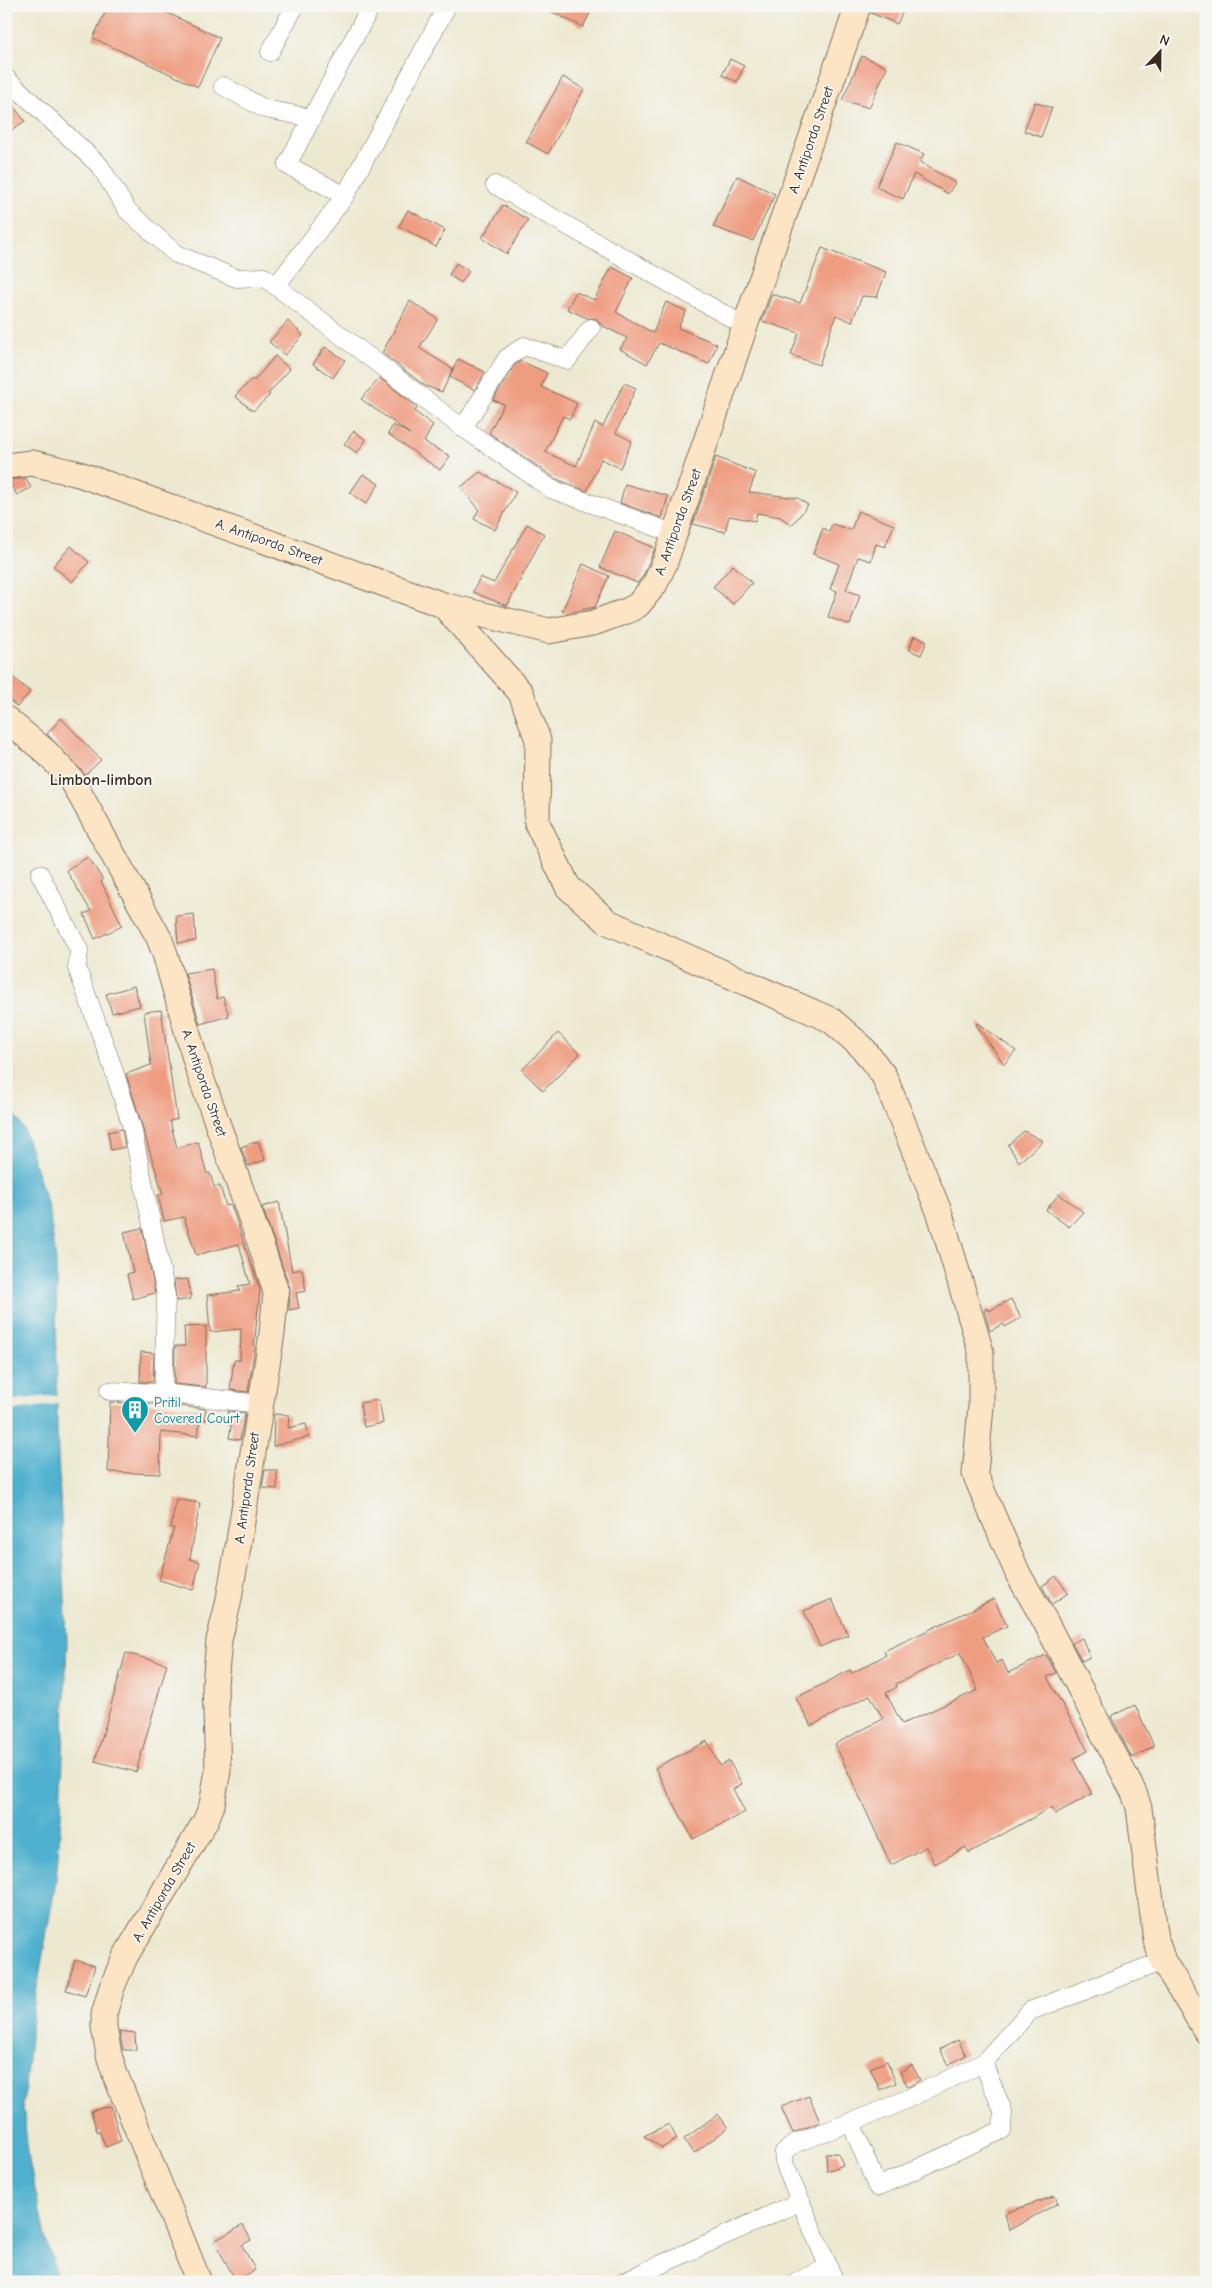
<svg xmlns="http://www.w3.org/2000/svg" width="1212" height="2288" font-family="'Comic Neue',sans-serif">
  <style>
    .water { fill: #50b1cf; stroke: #466e76 }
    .pier { fill: #ede9d1 }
    .building { fill: #ef9d81; fill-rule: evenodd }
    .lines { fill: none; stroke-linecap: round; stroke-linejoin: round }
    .street-casing { stroke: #796d5d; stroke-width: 19 }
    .secondary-casing { stroke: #796d5d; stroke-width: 27 }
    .street { stroke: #fff; stroke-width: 18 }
    .secondary { stroke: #fce5c4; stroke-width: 25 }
    .labels { text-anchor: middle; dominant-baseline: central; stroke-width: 4; stroke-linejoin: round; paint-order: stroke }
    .street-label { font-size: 14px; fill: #3b2a1e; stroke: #f6f6f2 }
    .culture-label { font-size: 14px; fill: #0d838f; stroke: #f6f6f2; text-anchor: start }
    .quarter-label { font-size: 16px; font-weight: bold; fill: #3b2a1e; stroke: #f6f6f2 }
  </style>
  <rect width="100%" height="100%" fill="#f6f6f2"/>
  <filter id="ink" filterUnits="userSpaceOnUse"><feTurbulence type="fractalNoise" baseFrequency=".02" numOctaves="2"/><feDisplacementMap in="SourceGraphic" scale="10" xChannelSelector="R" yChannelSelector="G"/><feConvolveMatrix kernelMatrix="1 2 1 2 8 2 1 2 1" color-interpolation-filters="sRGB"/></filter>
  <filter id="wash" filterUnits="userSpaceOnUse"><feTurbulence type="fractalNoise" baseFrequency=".0096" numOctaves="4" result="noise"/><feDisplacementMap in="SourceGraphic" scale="20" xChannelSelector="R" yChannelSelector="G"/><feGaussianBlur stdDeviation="1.12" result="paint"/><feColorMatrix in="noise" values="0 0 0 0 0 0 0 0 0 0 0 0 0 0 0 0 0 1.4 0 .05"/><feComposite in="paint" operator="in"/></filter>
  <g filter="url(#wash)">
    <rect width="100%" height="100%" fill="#ede9d1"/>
    <!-- water -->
    <polygon class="water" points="6,1101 24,1130 49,1210 56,1260 57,1433 67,1641 61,1817 56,1881 33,2010 23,2106 29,2161 45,2237 59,2282 6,2282"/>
    <!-- pier -->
    <polygon class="pier" points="59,1395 59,1404 6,1411 6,1401"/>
    <g id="blocks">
      <!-- building -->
      <g class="building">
        <polygon points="108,6 153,6 220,38 198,87 93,38"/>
        <polygon points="540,6 581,6 591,11 583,27"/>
        <polygon points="872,6 905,6 897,24 871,13"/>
        <polygon points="862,56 887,67 869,108 842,100"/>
        <polygon points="730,59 744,66 737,82 722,75"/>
        <polygon points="563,77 584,89 548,154 526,142"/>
        <polygon points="6,97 25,121 6,134"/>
        <polygon points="1035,102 1052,108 1041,137 1024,131"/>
        <polygon points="897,142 924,154 920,162 955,183 948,194 914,174 903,199 876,187"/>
        <polygon points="737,176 775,194 753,241 713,227"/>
        <polygon points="503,205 528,220 507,254 482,238"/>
        <polygon points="408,210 445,230 436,247 399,226"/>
        <polygon points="822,248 886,272 877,297 862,296 852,322 836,315 819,365 791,355 799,333 762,321 772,294 800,303"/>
        <polygon points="456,263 469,271 461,283 449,275"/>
        <polygon points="612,267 633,278 616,312 653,333 666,302 686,311 678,328 717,344 709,364 659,343 647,364 620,349 627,338 601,325 597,319 587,318 567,309 576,292 594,300"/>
        <polygon points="410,301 438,319 419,348 453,369 442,392 425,386 382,353"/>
        <polygon points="288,321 303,335 285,355 269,342"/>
        <polygon points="325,347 345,360 333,378 313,364"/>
        <polygon points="275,356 290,369 268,394 270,395 253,411 235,396 252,379 254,381"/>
        <polygon points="458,359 485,372 475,390 449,377"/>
        <polygon points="521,361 547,373 541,387 577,403 570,419 563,416 545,452 576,466 595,423 603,427 624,383 636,388 616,433 632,441 620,468 601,459 587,491 556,479 489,433 504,404 493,400 515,365"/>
        <polygon points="380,378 417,407 415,412 433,425 424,442 450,456 440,470 388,434 393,425 410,434 361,399"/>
        <polygon points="354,431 366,440 357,453 344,444"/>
        <polygon points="716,457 756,473 749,492 798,498 808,505 792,525 780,517 757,513 755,521 729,516 725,532 693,524"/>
        <polygon points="480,472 516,492 495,530 474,519 479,509 461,487"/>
        <polygon points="363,474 379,484 366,504 350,493"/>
        <polygon points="26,478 31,488 17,495 8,480"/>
        <polygon points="625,484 668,496 662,518 620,503"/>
        <polygon points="858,511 894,525 885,547 876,544 871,561 858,557 846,590 860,595 850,625 828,617 837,591 830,589 839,564 813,554 823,528 829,532 832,524 851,530"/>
        <polygon points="527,524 544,534 507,606 473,592 480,577 494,583"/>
        <polygon points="615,531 655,548 643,576 637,583 600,567"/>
        <polygon points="71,546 89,562 72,582 53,566"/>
        <polygon points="583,564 609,576 595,607 567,613 562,611"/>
        <polygon points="733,565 752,583 733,604 713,587"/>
        <polygon points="914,636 927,641 921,655 909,650"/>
        <polygon points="6,671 30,692 17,707 6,697"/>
        <polygon points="61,718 101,760 85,775 47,734"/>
        <polygon points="88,857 103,880 101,881 122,926 95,939 84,914 91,911 66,870"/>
        <polygon points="194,914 196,941 178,943 176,916"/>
        <polygon points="212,969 217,999 223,997 229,1016 200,1024 185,973"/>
        <polygon points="134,986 140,1006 112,1013 106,994"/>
        <polygon points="161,1010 177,1119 170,1121 177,1148 198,1142 207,1174 210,1173 214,1187 220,1186 226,1206 231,1205 260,1290 254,1346 255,1346 248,1392 230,1390 234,1360 240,1360 241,1329 210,1332 207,1295 240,1291 238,1286 250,1284 239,1244 196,1255 184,1217 164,1221 158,1195 163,1194 126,1074 151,1065 144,1012"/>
        <polygon points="977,1023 1016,1051 1004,1064 976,1025"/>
        <polygon points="558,1033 580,1054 543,1091 522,1070"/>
        <polygon points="122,1129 125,1147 111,1150 108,1132"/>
        <polygon points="1024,1131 1043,1141 1019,1162 1008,1145"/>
        <polygon points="258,1141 265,1160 248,1166 241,1147"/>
        <polygon points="1059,1194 1083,1212 1069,1227 1046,1210"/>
        <polygon points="279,1202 292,1271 302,1269 306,1291 296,1293 299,1308 289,1310 290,1288 262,1207"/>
        <polygon points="142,1228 155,1293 133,1299 127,1274 133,1272 124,1232"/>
        <polygon points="188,1279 191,1299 176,1301 174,1280"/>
        <polygon points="1011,1299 1021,1318 1005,1327 1003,1324 990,1331 984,1310 988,1308 989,1311"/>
        <polygon points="206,1326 206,1387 174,1384 175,1346 185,1346 184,1327"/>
        <polygon points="141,1352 154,1353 153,1382 140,1382"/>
        <polygon points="379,1400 383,1423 364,1427 360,1403"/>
        <polygon points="110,1402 162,1404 206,1409 206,1420 200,1419 198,1436 161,1432 160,1474 108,1472"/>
        <polygon points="228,1411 245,1413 240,1440 229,1438 232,1422 226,1422"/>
        <polygon points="274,1414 289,1415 288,1428 306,1424 309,1437 273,1446"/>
        <polygon points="265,1470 277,1470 277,1489 262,1488"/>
        <polygon points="176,1499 200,1503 190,1559 200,1562 193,1590 159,1580 174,1528 171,1528"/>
        <polygon points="1056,1576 1068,1593 1052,1604 1042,1586"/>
        <polygon points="832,1599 848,1635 820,1647 804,1611"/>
        <path d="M994,1599L1007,1626L983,1637L996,1663L1002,1660L1008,1673L1046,1655L1056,1673L1047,1677L1088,1751L1073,1759L1092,1794L1055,1814L1052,1807L969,1853L966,1847L935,1864L926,1847L891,1865L835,1744L883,1719L870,1695L811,1726L796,1698L850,1670L852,1673L886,1655L884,1651ZM960,1653L978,1690L902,1724L886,1693L897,1687L896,1684Z"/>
        <polygon points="1082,1638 1090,1657 1082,1661 1072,1643"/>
        <polygon points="126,1653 167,1664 136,1772 95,1761"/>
        <polygon points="1135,1705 1154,1746 1132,1758 1111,1716"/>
        <polygon points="707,1741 720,1766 729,1761 742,1784 733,1789 745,1812 693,1839 655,1768"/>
        <polygon points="75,1960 95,1966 85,1996 66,1990"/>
        <polygon points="119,2031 135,2033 136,2050 123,2050"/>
        <polygon points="958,2040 966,2055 948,2065 940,2049"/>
        <polygon points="887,2061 896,2083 880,2090 870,2068"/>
        <polygon points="912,2065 920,2080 908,2087 900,2072"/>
        <polygon points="809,2096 820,2122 793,2133 781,2107"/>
        <polygon points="111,2106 121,2141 106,2147 99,2131 97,2132 91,2111"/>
        <polygon points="718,2114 728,2128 694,2153 684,2139"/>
        <polygon points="669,2124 677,2139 662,2148 644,2136"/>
        <polygon points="838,2153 843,2165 827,2171 826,2154"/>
        <polygon points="1055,2196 1058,2203 1009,2230 1005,2213"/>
        <polygon points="243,2225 251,2240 242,2245 255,2270 236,2281 214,2241"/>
      </g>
    </g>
  </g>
  <g filter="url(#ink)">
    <use href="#blocks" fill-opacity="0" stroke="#796d5d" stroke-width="1"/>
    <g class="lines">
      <defs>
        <g id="street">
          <polyline points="270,52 295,6"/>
          <polyline points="6,78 100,166 127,210 176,254 236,278 264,277 452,420 551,489 675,534"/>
          <polyline points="223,86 265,109 312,118"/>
          <polyline points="495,185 745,326"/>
          <polyline points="345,196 287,165 371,6"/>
          <polyline points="276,286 345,196 447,6"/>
          <polyline points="463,428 507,358 524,346 567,360 591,328"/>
          <polyline points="40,874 79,950 77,968 113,1068 132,1127 166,1295 163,1393"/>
          <polyline points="109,1391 163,1393 260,1404"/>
          <polyline points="851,2122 877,2187 1002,2130 1003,2111 983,2063"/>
          <polyline points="622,2282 801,2201"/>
          <polyline points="797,2282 829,2267"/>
          <polyline points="835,2282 784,2163 784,2152 796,2143 890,2107 983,2063 1030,2011 1163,1961"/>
        </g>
        <g id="secondary">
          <polyline points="6,466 32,463 79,474 443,605 549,631 593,623 629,610 638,605 655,584 665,562 745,326 858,6"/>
          <polyline points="443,605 521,693 538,740 537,823 568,887 608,922 831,1020 862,1047 884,1076 940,1214 981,1352 981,1406 975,1474 1018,1574 1044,1619 1134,1793 1139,1808 1156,1940 1163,1961 1206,2031"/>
          <polyline points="6,719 46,752 72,780 159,938 165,954 198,1069 264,1254 276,1292 272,1333 238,1547 228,1604 219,1640 215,1684 218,1770 212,1805 206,1820 125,1957 112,1987 104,2014 104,2027 109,2055 115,2074 199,2282"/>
        </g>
      </defs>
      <!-- street casing -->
      <use href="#street" class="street-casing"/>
      <!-- secondary casing -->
      <use href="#secondary" class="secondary-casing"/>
      <!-- street -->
      <use href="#street" class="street"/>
      <!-- secondary -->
      <use href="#secondary" class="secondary"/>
    </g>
  </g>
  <!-- icons -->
  <defs>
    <symbol id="building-pin" viewBox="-11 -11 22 30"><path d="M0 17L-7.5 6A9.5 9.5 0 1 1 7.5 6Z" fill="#0f9aa8" stroke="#f6f6f2"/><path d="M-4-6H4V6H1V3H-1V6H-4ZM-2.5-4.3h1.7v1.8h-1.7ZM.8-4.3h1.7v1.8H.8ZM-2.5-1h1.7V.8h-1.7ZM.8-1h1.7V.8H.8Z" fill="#fff"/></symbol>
  </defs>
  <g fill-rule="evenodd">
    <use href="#building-pin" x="119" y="1394" width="32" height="43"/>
  </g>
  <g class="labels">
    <!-- street labels -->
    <g class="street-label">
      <text transform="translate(811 140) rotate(-71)">A. Antiporda Street</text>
      <text transform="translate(678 522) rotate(-70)">A. Antiporda Street</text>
      <text transform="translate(269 542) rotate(20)">A. Antiporda Street</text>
      <text transform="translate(204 1083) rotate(71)">A. Antiporda Street</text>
      <text transform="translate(247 1488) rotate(-82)">A. Antiporda Street</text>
      <text transform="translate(164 1892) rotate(-60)">A. Antiporda Street</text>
    </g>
    <!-- culture labels -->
    <g class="culture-label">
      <text x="154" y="1402">Pritil<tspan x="154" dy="16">Covered Court</tspan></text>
    </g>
    <!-- quarter labels -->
    <g class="quarter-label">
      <text x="101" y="780">Limbon-limbon</text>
    </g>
  </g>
  <!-- margin -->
  <rect width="1212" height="2288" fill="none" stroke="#f6f6f2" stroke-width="25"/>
  <!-- north arrow -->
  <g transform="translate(1160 52) rotate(22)" stroke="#f6f6f2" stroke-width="4" paint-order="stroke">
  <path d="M0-4L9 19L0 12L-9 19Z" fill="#3b2a1e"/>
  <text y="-8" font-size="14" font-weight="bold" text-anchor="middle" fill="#3b2a1e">N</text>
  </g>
</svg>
